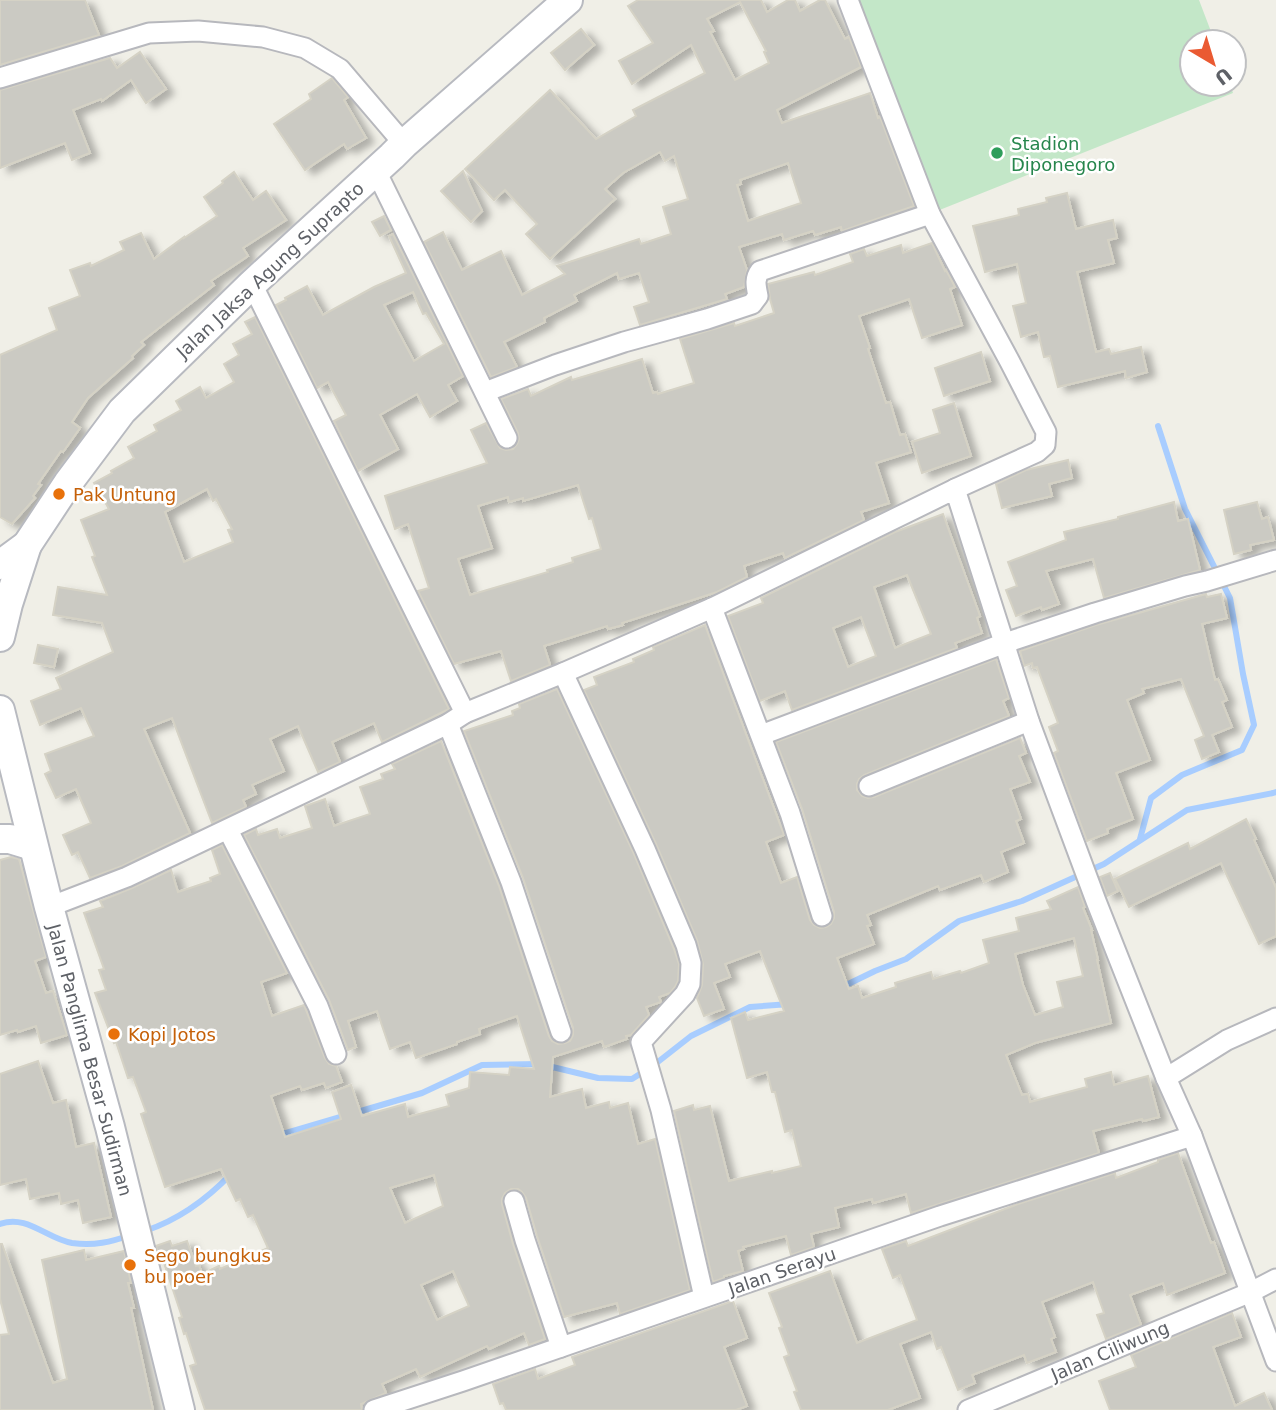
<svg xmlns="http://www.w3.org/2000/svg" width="1276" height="1410" font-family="'DejaVu Sans',sans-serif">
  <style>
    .green { fill: #c3e7c8 }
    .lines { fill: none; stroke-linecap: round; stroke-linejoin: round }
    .stream { stroke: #a8cdff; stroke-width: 6 }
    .building { fill: #cbcac3; stroke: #d5d2c5; stroke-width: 2; fill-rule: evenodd; filter: url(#shadow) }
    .street-casing { stroke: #b7b8bd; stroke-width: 23 }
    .secondary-casing { stroke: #b8bac0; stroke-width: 32 }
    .street { stroke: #fff; stroke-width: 19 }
    .secondary { stroke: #fff; stroke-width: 28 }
    .leisure-dot { fill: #2e9e5b; stroke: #fff; stroke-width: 2.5 }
    .food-dot { fill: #e8710a; stroke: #fff; stroke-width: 2.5 }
    .labels { text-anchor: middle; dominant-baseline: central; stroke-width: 5; stroke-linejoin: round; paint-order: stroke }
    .leisure-label { font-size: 18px; fill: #27864d; stroke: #fff; text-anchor: start }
    .street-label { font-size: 18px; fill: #5e6167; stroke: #fff }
    .food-label { font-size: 18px; fill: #c56008; stroke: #fff; text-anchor: start }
  </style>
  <defs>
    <filter id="shadow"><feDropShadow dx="8" dy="4.5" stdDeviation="3.5" flood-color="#0004"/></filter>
  </defs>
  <rect width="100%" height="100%" fill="#f0efe7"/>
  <!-- green -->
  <polygon class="green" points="859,0 1199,0 1215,42 1192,42 1192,84 1230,84 1233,93 932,213"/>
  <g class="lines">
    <!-- stream -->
    <g class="stream">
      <polyline points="1140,839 1151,798 1182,775 1242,750 1254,725 1243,674 1230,598 1185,509 1158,426"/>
      <polyline points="842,987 875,971 906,959 959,921 1022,901 1104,864 1187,810 1273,793 1276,792"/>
      <polyline points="276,1136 422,1093 482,1065 540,1064 598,1078 632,1079 654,1065 691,1036 750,1007 790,1004"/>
      <path d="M0,1224C27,1214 47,1239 72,1243C94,1246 111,1242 131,1235"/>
      <path d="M145,1231C178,1220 207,1199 231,1174"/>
    </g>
  </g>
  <!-- building -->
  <g class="building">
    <polygon points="0,0 85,0 99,35 0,65"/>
    <path d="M638,0H761L767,12L788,0H795L800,11L820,0H825L845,39L849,37L861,67L777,110L782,123L870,93L878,118L880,117L914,206L842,231L841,227L815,235L813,231L784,240L782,234L739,247L747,270L744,287L725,294L727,299L640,325L634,307L649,302L639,273L619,279L617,273L574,295L577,301L544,318L545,322L504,342L517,367L491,377L424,242L443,232L462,270L501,251L522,295L565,274L557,266L639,239L641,244L671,234L663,207L688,199L674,156L665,161L660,152L623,173L605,189L615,199L550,259L526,234L537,224L505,190L494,200L465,169L550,90L596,139L636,116L633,110L705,73L691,45L632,84L619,61L653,43L628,6ZM740,2L766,51L764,52L769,63L735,80L710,32L714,31L707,19ZM788,163L801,203L748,221L737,185L741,184L740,180Z"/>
    <polygon points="581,29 594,45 565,70 551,53"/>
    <polygon points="140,52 166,89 146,103 131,80 102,101 101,99 73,110 90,153 72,160 65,143 0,168 0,90 110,58 117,68"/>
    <polygon points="332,78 348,97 344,100 366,138 347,149 344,144 305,170 274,124 311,99 309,94"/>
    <polygon points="463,171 482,211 471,222 441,191"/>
    <polygon points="234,172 253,200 266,191 286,220 243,248 248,256 211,281 214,285 141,342 144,345 132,356 133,358 88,398 72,422 80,428 63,452 61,451 38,484 41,485 33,496 35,498 12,524 0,517 0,355 57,330 49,308 80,296 70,270 90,263 91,266 124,250 120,242 141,233 154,259 184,237 184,238 217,216 204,197 223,183 222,181"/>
    <polygon points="1067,193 1076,229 1113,220 1117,238 1108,240 1114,263 1077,272 1096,352 1109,349 1111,354 1141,347 1147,372 1126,378 1125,371 1058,387 1050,356 1044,357 1038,332 1021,337 1013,306 1026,303 1017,264 985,272 973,226 1019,215 1018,209 1047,202 1046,198"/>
    <polygon points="384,216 391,230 380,236 372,222"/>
    <path d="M393,234L463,376L448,385L457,401L430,417L417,394L380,415L398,449L358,471L334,421L346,415L328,382L317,388L276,305L286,300L285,298L307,286L323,315L374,287L406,273L389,236ZM413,292L423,314L426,313L444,344L414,361L384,305Z"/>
    <path d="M932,243L945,271L946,270L953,283L955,287L950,289L962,325L922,338L909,299L859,316L870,348L868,349L886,403L890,402L900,435L905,434L911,452L876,463L889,503L861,512L864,520L785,558L783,553L744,566L747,577L717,592L622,623L623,625L608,629L607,626L544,646L550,665L511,681L501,651L454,664L418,591L429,588L408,524L395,529L385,496L487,463L471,430L486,423L500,448L506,450L513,449L517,444L519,439L518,433L501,399L528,389L531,396L571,377L572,380L642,359L653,393L657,392L658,394L694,383L680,339L734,323L735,326L774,313L770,299L768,284L814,272L815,275L853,262L850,254L864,249L867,256L901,245L903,253ZM578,485L589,519L592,518L601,549L572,558L573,562L547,570L548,572L470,595L458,559L492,548L478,506L508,497L509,502L523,498V501Z"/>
    <path d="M255,317L449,709L382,742L374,723L332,742L340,762L318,772L298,726L270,739L284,771L252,785L256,794L243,800L246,807L212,823L172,718L144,729L190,833L122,866L90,878L78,852L72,855L63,835L91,823L76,789L56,798L45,774L51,771L45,754L94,736L81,708L40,725L31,701L61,689L56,678L113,652L102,623L53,615L58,587L107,595L92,557L95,556L81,520L109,509L94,483L112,473L111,471L134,458L128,447L157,431L154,425L181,410L176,401L200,387L206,398L234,382L224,364L239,355L233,344L252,334L245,322ZM207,489L213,501L216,499L232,529L228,530L233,542L184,562L165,512Z"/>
    <polygon points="981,352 990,381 944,396 935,368"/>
    <polygon points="954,403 971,456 922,473 912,442 940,433 933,410"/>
    <polygon points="1068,460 1072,478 1049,484 1052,496 1002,508 996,484 1026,470"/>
    <polygon points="1174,502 1178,521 1188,519 1200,570 1104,598 1093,559 1046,571 1059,604 1042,610 1041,607 1016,616 1006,590 1017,586 1008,562 1066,540 1064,532 1118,519 1118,517"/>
    <polygon points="1257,502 1262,519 1268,517 1274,540 1250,545 1251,550 1234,554 1224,510"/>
    <path d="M943,514L980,616L977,618L982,633L955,643L957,648L792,710L785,691L760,701L728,616L763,603L761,598L895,532ZM907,575L931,634L895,648L874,587ZM861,617L876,656L848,667L833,628Z"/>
    <polygon points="1206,594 1207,597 1221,594 1227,618 1202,624 1215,680 1218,679 1227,700 1222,702 1232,727 1212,735 1219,752 1202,759 1195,740 1204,736 1181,679 1142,689 1144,693 1127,700 1150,760 1116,773 1133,819 1107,829 1108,833 1087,841 1054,753 1058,751 1049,727 1058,723 1037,667 1033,668 1032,663 1024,666 1020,651 1096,625"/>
    <path d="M705,625L784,835L766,842L781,883L797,877L810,920L814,925L820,928L826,927L831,924L834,918V912L802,809L776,742L996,659L1009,698L1003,701L1009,716L864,775L859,779L857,784V790L862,796L868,798L874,797L1020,738L1026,753L1019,756L1030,782L1010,789L1021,819L1016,821L1024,843L1001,852L1008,872L984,882L981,875L940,890L938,886L867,915L871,925L867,926L874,944L837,958L849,989L858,986L862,998L896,987L895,983L931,972L933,979L960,971L961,973L989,963L983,940L1019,931L1016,918L1051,909L1047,901L1078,887L1085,907L1083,908L1092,930H1091L1098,960H1097L1111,1023L1035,1043L1006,1055L1022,1095L1028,1094L1030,1102L1087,1087L1085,1079L1111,1072L1114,1085L1148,1076L1159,1117L1143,1121L1142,1119L1093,1131L1099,1153L911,1213L906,1194L873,1203L872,1199L835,1208L839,1227L811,1234L814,1247L791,1255L786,1236L743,1247L744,1249L738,1251L743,1271L724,1276V1278L713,1282L674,1111L693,1105L694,1110L710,1106L729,1181L772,1171V1173L801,1166L792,1130L785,1132L775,1092H772L767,1072L747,1078L731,1018L745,1012L748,1020L784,1011L760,951L725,964L730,977L714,983L724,1009L704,1016L697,998L702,985L703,964L697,940L656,844L584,690L597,685L594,677L634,662L633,659L654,650L653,647ZM1074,938L1083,976L1057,982L1063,1007L1035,1015L1023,985L1015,954Z"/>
    <polygon points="38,645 58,649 54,667 34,663"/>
    <path d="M557,689L634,854L674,949L679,964L678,981L675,987L670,993L659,997L661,1002L646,1007L649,1015L631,1035L626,1036L627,1039L604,1047L602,1041L553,1057L550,1097L582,1089L586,1108L609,1102L610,1108L628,1103L638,1144L655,1139L690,1290L620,1314L617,1303L564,1317L537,1236L526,1198L522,1192L518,1189H511L505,1193L502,1199V1204L513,1244L545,1339L529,1345L524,1333L489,1349L487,1346L420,1377L416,1369L382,1384L386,1393L361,1404L362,1410H205L190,1366L196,1364L186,1333L184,1334L179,1318L182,1317L164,1263L161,1264L156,1246L170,1241L172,1246L187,1241L196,1266L199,1265L202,1274L219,1266L220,1269L268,1248L253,1215L248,1217L240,1199L236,1201L221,1169L165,1187L141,1114L146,1112L133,1077L128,1078L116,1042L114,1043L95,993L106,990L99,970L104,969L84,913L103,907L100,901L132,888L171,870L178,892L211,881L210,878L220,874L212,850L222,845L287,973L261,982L272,1016L304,1005L325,1058L329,1064L336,1066L342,1082L326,1088L324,1083L302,1090L300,1086L271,1096L285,1137L341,1119L332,1092L351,1085L362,1116L405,1104L408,1117L449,1106L446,1095L469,1088L470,1072L509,1075L510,1067L534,1069L517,1016L479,1029L480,1034L457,1042V1044L416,1058L410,1042L390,1049L377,1011L348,1021L356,1047L348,1050L329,1000L244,835L256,829L258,835L277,829L280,838L312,828L305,806L325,799L334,826L370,814L360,787L383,779L381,774L395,769L392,764L441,741L499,886L549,1036L552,1041L558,1044L565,1043L570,1041L573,1035V1028L523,878L464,731L513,715L512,711L520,708L519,704ZM434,1175L443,1206L405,1223L390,1188ZM453,1271L469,1306L437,1320L421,1285Z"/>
    <polygon points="1246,819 1256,839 1254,840 1276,888 1276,936 1259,944 1221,863 1129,907 1115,879 1188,843 1190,849"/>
    <polygon points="11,857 19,859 46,957 35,961 46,993 53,991 67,1035 41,1043 36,1026 18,1032 17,1030 0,1035 0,860"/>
    <polygon points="1110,873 1118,891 1107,896 1100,877"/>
    <polygon points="38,1061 53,1103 66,1100 76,1147 94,1143 111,1217 83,1223 78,1200 61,1204 59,1193 30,1199 26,1179 0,1185 0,1074"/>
    <polygon points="1178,1153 1211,1243 1214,1242 1225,1273 1167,1295 1163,1283 1130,1295 1141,1325 1106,1339 1097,1315 1104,1313 1093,1282 1042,1302 1055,1337 1051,1339 1056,1352 1027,1363 1024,1355 972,1375 975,1383 958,1390 941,1347 937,1349 931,1332 900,1344 920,1398 888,1410 801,1410 794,1392 797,1391 784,1357 789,1355 779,1328 782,1327 769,1293 830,1271 857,1343 917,1320 900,1275 893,1278 882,1249 906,1241 908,1246 1018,1204 1115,1173 1116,1178 1158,1162 1158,1160"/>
    <polygon points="0,1244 2,1244 53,1383 67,1379 42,1260 84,1250 86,1260 124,1251 131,1283 128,1283 134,1308 131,1308 153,1410 0,1410 0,1335 9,1334 0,1299"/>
    <polygon points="733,1301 747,1338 724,1347 747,1406 736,1410 506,1410 503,1403 500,1404 493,1384 535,1369 538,1379 575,1365 572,1357"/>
    <polygon points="1232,1313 1241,1337 1213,1347 1235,1406 1264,1393 1272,1410 1110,1410 1099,1381 1136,1367 1131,1355"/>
  </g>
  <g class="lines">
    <defs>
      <g id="street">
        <polyline points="848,0 930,214 1010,362 1046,432 1045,445 1037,452 955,489"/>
        <polyline points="0,78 149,33 198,31 263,37 305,48 340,69 404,144"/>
        <polyline points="376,171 507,438"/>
        <polyline points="252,284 465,713"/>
        <path d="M485,392L555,365L624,342L707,319L752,304L758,296C756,286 754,279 760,271L930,214"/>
        <polyline points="712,608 790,813 822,916"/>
        <polyline points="563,673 645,849 686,945 691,963 690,984 685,994 641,1042 661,1110 704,1297"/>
        <polyline points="448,724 511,882 561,1032"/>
        <polyline points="761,735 1005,643 1095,613 1185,586 1207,581 1276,560"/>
        <polyline points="869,786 1029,721"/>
        <polyline points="228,830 318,1006 336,1054"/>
        <polyline points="49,907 127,877 448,724 465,713 563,673 712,608 955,489 1029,721 1096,901 1166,1078 1192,1136 1276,1361"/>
        <polyline points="1166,1078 1227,1040 1276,1018"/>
        <polyline points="514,1201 525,1240 561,1347"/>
        <polyline points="374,1410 463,1381 940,1216 1192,1136"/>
        <polyline points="968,1410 1251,1292 1276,1279"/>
      </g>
      <g id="secondary">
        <polyline points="0,565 27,545 68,483 122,411 252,284 392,156 404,144 568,0"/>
        <polyline points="0,637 8,604 27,545"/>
        <polyline points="0,710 49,907 110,1127 180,1410"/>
        <polyline points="0,839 10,839 33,846"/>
      </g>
    </defs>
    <!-- street casing -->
    <use href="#street" class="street-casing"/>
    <!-- secondary casing -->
    <use href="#secondary" class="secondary-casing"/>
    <!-- street -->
    <use href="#street" class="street"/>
    <!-- secondary -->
    <use href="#secondary" class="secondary"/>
  </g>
  <!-- markers -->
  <circle class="leisure-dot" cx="997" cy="153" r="7"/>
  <g class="food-dot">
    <circle cx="59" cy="494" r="7"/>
    <circle cx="114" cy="1034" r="7"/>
    <circle cx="130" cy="1265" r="7"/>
  </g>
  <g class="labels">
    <!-- leisure labels -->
    <g class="leisure-label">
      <text x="1011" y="143">Stadion<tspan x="1011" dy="21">Diponegoro</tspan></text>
    </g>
    <!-- street labels -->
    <g class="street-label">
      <text transform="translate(270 270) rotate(-43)">Jalan Jaksa Agung Suprapto</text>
      <text transform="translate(90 1060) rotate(75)">Jalan Panglima Besar Sudirman</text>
      <text transform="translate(782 1271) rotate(-19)">Jalan Serayu</text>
      <text transform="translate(1110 1351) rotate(-23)">Jalan Ciliwung</text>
    </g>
    <!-- food labels -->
    <g class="food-label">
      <text x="73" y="494">Pak Untung</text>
      <text x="128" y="1034">Kopi Jotos</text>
      <text x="144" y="1255">Sego bungkus<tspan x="144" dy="21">bu poer</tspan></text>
    </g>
  </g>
  <!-- north arrow -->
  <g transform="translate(1213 63) rotate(142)"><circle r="33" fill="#ffffff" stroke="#bfc0c2" stroke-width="2"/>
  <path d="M0-5L12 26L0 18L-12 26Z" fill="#ea5a32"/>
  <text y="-10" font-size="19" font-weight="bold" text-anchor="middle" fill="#5e6167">U</text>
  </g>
</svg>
